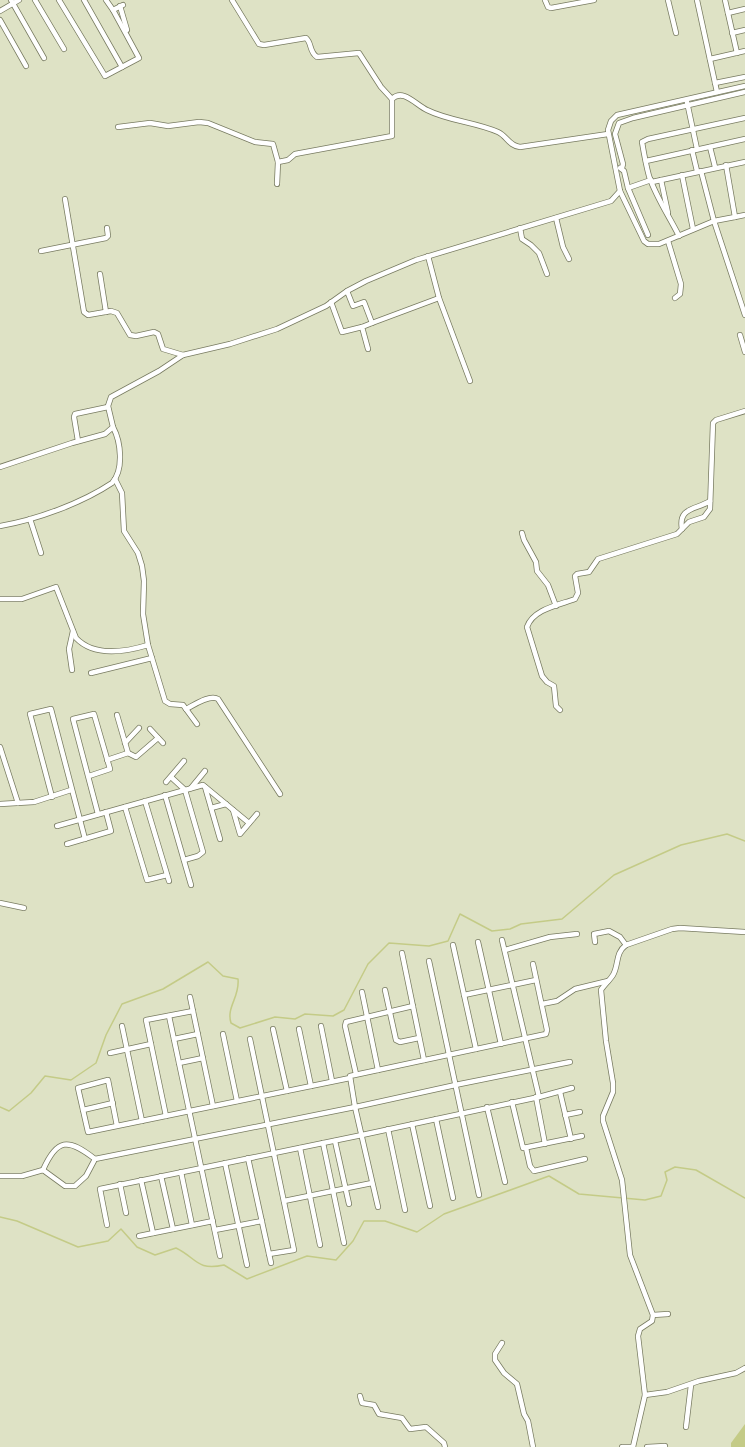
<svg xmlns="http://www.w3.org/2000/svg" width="745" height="1447" font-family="'Fira Sans',sans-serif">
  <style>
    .water { fill: #c4cb87 }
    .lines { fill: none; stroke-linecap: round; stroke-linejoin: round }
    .stream { stroke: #c4cb87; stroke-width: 1.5 }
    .minor-casing { stroke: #787b61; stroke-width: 6 }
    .minor { stroke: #fff; stroke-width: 4.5 }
  </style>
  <rect width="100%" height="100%" fill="#dee2c5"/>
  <!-- water -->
  <polygon class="water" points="745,1424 745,1447 731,1447 731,1443"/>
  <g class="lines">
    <!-- stream -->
    <g class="stream">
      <path d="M0,1107L9,1111L31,1093L45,1076L71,1080L96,1063L106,1035L122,1004L163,989L208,962L223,976L238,979C240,997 226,1007 231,1023L240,1028L275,1017L295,1019L305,1014L333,1016L344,1010L368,964L389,943L429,946L448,941L460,914L492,931L510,929L521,924L562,919L614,875L681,845L727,834L745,841"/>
      <path d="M0,1217L17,1221L78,1247L108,1241L121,1229L137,1247L155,1255L176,1248C197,1258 196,1271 224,1265L247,1279L307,1256L336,1260L353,1241L364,1221H385L417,1232L444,1214L549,1176L579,1194L645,1200L661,1196L667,1180L665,1172L675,1167L696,1170L745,1198"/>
    </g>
    <defs>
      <g id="minor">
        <polyline points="11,0 44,58"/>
        <polyline points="35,0 64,49"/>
        <polyline points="59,0 105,76 139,58 113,10 123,5"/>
        <polyline points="84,0 122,67"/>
        <polyline points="106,0 113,10"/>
        <path d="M232,0L259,44L264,45L306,38C312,43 309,52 317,57L359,53L381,87L392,99"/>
        <polyline points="545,0 548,7 551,8 594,0"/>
        <polyline points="668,0 676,33"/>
        <polyline points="697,0 717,92"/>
        <polyline points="725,0 737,53"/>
        <polyline points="120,6 127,30"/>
        <polyline points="0,11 19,0"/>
        <polyline points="728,13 745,9"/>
        <polyline points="0,20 26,66"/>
        <polyline points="732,33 745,30"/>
        <polyline points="710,59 745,51"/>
        <polyline points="715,83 745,77"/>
        <polyline points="687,102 697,149"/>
        <polyline points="118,127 150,123 168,126 199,122 208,123 255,142 273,144 278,162 277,184"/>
        <polyline points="710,147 715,167"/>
        <polyline points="692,150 697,171"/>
        <polyline points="646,161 745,139"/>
        <path d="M278,162L288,160L295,154L392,136V99C403,88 416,105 427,110C449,121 475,122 498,132C507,136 509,146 520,147L608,134"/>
        <polyline points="620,168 624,171 628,188"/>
        <polyline points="622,168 623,164 615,134 619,123 633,118 745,92"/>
        <polyline points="701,171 714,221 745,315"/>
        <polyline points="682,175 693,229"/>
        <polyline points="661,180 668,213"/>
        <polyline points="652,182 745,162"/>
        <polyline points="620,191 644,241 648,244 659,244 714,221 735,217 726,165"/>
        <polyline points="65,199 84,312 88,315 111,311 117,313 130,335 136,336 154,332 158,334 163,349 183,355"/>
        <polyline points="735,217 745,215"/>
        <polyline points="556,218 563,247 569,259"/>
        <polyline points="520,228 522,239 531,245 539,253 547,274"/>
        <polyline points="648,235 628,188 651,180"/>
        <path d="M679,236C669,216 656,197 649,176C646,165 644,154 642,142L648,139L745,118"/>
        <polyline points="668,241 681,284 680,294 675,298"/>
        <polyline points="41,251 106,238 108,236 107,228"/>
        <polyline points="428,256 439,298 470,381"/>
        <polyline points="100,274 106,312"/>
        <polyline points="347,291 353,306 364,302 372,323 362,327 368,349"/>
        <polyline points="331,302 342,332 362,327"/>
        <polyline points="372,323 439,298"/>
        <polyline points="740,335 745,352"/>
        <polyline points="78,441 74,417 75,414 108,407"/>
        <polyline points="0,467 72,443 105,434 113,427 108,406 111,397 159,371 183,355 230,344 277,329 326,306 347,291 366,281 416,260 611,201 620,191 608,130 611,121 617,115 745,86"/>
        <polyline points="115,479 122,493 124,531 138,553 142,566 144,581 143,614 148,645"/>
        <polyline points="30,519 41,553"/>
        <path d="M0,526C36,520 82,503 112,483C124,470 121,442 113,427"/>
        <path d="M682,529C678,507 696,510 710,501"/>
        <polyline points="522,533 524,540 536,562 537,571 548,585 556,606"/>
        <path d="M0,599H22L56,587L76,638C94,657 125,652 148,645L165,701L170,704L183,705L197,724"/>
        <polyline points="72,670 69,649 73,631"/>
        <polyline points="91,673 152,658"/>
        <path d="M186,709C194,705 210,694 218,699L280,794"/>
        <path d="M560,710L556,706L554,686L547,682L542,676L527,627C533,609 559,605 575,599L578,593L575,576L577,574L589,572L598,559L677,534L689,522L704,517L710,509L713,423L716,420L745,411"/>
        <polyline points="150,729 163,743"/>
        <polyline points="125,743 139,728"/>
        <polyline points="0,747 18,803"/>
        <polyline points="128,753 136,757 158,738"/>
        <polyline points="107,760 128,753 117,715"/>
        <polyline points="89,776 110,769 94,714 73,719 98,814"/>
        <polyline points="171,777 185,790 203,852 198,856 184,860"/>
        <polyline points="166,782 184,761"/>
        <polyline points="205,787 220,839"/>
        <polyline points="191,788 205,771"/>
        <polyline points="165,795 191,885"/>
        <polyline points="52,797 30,714 51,709 85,839"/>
        <polyline points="145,801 169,881"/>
        <polyline points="0,804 34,802 71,790"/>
        <polyline points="125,807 147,880 167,875"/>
        <polyline points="211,808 226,804"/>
        <polyline points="233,810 240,834 257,814"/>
        <polyline points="57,826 203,785 249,823"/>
        <polyline points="67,844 111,831 106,812"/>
        <polyline points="0,903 24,908"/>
        <polyline points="478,942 501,1044"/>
        <polyline points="595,942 594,934 609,931 620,937 626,945"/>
        <polyline points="453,945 476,1049"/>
        <polyline points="505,950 550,937 577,934"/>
        <polyline points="402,953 424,1060"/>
        <polyline points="429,961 479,1195"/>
        <polyline points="385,990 396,1040 400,1042 419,1038"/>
        <polyline points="362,992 378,1070"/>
        <polyline points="464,995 536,980"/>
        <polyline points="190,997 213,1106"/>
        <polyline points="542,1004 557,1001 575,989 608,981"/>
        <polyline points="169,1016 220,1256"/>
        <polyline points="122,1026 142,1121"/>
        <polyline points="321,1026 332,1081"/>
        <polyline points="273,1029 287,1091"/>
        <polyline points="299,1029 311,1086"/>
        <polyline points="223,1034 237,1101"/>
        <polyline points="174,1039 198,1034"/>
        <polyline points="250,1039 294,1250 269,1254"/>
        <polyline points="110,1053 151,1044"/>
        <polyline points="179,1063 203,1058"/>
        <polyline points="356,1074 345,1026 346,1022 413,1006"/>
        <polyline points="560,1092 571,1139"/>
        <polyline points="536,1097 545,1144"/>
        <polyline points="539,1097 572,1088"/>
        <polyline points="512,1102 523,1148 582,1136"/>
        <polyline points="487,1107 505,1182"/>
        <polyline points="83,1110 113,1103"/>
        <polyline points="565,1115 580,1112"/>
        <polyline points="166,1116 146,1020 193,1011"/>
        <polyline points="436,1119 453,1198"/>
        <polyline points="412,1124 430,1206"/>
        <polyline points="117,1126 108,1080 78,1088 88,1132 117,1126 350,1078"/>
        <polyline points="388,1129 405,1210"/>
        <polyline points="335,1141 349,1204"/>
        <polyline points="323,1143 344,1243"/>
        <polyline points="300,1148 320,1245"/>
        <polyline points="526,1148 530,1166 534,1171 585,1159"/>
        <polyline points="248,1158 271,1263"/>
        <polyline points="225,1163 247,1265"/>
        <path d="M43,1170C57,1138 68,1138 95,1159"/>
        <polyline points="181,1172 192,1225"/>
        <polyline points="0,1176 22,1176 43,1170 65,1186 75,1186 86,1176 95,1159 360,1106 460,1084 570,1062"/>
        <polyline points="161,1176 173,1229"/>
        <polyline points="141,1180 153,1233"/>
        <polyline points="120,1184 126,1213"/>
        <polyline points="284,1201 372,1183"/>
        <polyline points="378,1207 355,1107 350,1076 546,1034 547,1030 533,964"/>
        <polyline points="107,1225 100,1189 362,1135 539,1097 502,940"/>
        <polyline points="215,1230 262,1221"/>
        <polyline points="139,1236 213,1221"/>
        <polyline points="653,1315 668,1314"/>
        <polyline points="502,1343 495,1354 495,1360 504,1373 517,1384 524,1414 528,1421 533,1447"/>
        <polyline points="645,1395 667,1392 699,1381 736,1373 745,1368"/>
        <polyline points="360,1396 362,1403 374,1405 379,1414 402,1418 410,1429 426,1427 444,1443 445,1447"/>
        <polyline points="686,1427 691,1385"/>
        <polyline points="622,1447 633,1447"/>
        <path d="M633,1447L645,1395L638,1336L640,1329L652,1321L653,1315L630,1255L622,1180L603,1121V1116L613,1092V1083L606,1041L601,990C604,985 610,980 613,975C619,965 615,953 626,945L672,929L680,928L745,932"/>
        <polyline points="647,1447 665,1446"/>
      </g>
    </defs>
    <!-- minor casing -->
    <use href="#minor" class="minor-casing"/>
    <!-- minor -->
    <use href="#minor" class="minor"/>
  </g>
</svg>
